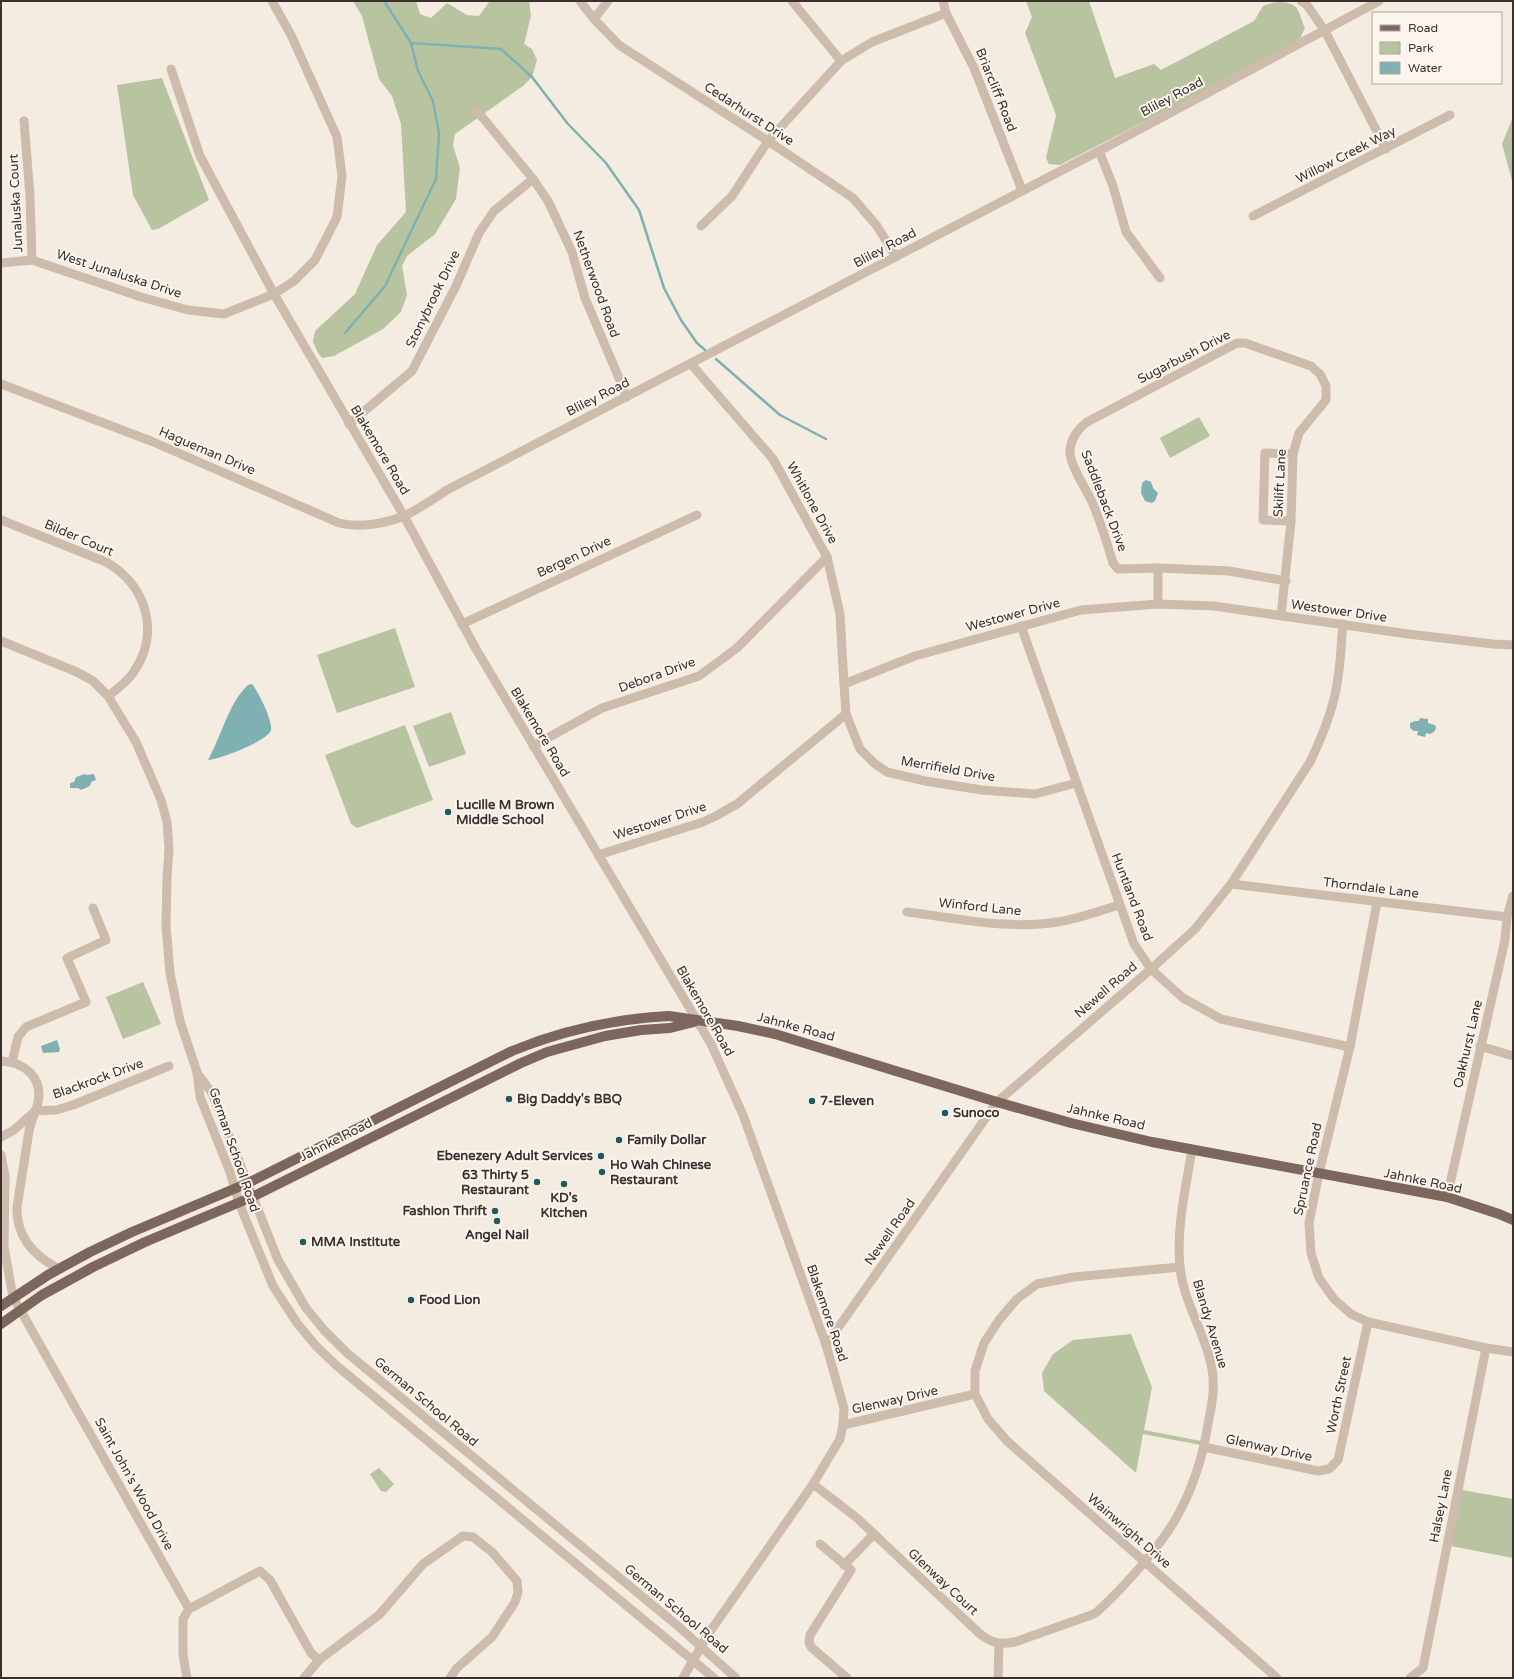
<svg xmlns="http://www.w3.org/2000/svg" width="1514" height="1679" font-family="'Varela Round',sans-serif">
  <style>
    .green { fill: #b8c4a0 }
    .water { fill: #7fb0b2 }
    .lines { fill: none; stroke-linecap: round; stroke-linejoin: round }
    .stream { stroke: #7fb0b2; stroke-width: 2.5 }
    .minor { stroke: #cdbbac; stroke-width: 9 }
    .major { stroke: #7d675c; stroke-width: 10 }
    .poi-dot { fill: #1f5a5e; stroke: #fbf5ee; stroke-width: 1.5 }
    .labels { text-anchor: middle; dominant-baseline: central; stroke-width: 4; stroke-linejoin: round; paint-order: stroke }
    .street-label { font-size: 13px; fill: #3b302b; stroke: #fbf5ee }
    .poi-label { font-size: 13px; font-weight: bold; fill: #3b302b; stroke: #fbf5ee; text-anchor: start }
  </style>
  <rect width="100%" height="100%" fill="#f4ebe1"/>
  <!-- green -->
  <g class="green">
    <polygon points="353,1 416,1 420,14 431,18 447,3 467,15 479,16 490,1 529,1 531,16 524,44 532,49 537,60 532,77 523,86 455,134 453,145 460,168 456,199 435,234 407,256 402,266 407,295 401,312 383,329 334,356 322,358 318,353 313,342 315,331 355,294 377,245 406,212 401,124 392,96 379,79 362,16"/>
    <path d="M1026,1H1089L1115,78L1154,64L1161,70L1254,21L1263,6C1273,2 1287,0 1296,7C1300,12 1302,23 1305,28L1300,39L1291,46L1060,165L1049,164L1046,158L1056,115L1025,33L1032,17Z"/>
    <polygon points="162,78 209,200 158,229 152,230 133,195 117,85"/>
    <polygon points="1513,117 1513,184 1502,144"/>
    <polygon points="1199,417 1210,436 1170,458 1160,438"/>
    <polygon points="395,628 415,687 337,713 317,655"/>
    <polygon points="451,712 466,754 429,767 413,726"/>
    <polygon points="405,725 433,800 357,828 351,824 325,755"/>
    <polygon points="143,982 161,1024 123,1039 106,997"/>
    <polygon points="1131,1334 1152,1387 1144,1430 1201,1441 1201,1445 1143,1434 1136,1473 1044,1391 1042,1373 1053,1354 1073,1340"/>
    <polygon points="379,1468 394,1484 386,1492 381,1491 370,1474"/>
    <polygon points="1462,1490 1513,1499 1513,1558 1451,1546"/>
  </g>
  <!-- water -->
  <g class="water">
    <polygon points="1146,480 1151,482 1153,488 1158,493 1155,501 1152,503 1145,501 1141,493 1142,483"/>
    <path d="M252,684C258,691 273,721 271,730C268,741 220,759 208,760C221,737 229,702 248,685Z"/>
    <polygon points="1420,718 1428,719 1428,723 1435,725 1436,728 1434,732 1430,734 1426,733 1425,737 1417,735 1418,731 1414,731 1410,728 1410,723 1415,721 1419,721"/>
    <polygon points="85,774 87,775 94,774 96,780 91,782 90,786 81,790 78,788 70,788 70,783 74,782 76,777"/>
    <polygon points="57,1040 60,1049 59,1052 43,1053 41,1046"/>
  </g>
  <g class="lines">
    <!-- stream -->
    <g class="stream">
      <polyline points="411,43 501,49 532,77 568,124 606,163 639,210 664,288 681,320 697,343 705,350"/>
      <polyline points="345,333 385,286 436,179 439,133 433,101 418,71 411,43 384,1"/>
      <polyline points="716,359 780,415 826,439"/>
    </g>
    <!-- minor -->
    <g class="minor">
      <polyline points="580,1 594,19 619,45 768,141 853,198 877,226 896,257"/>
      <polyline points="792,1 841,61"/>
      <polyline points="943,1 946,13 974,68 1022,190"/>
      <polyline points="1301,1 1307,5 1325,31 1386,149"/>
      <polyline points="594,19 608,1"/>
      <polyline points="171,69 200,156 274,294 404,516 476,649 711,1044 743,1115 826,1345 844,1408 843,1425"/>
      <polyline points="475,110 483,118 533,179 548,201 572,252 585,298 627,397"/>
      <polyline points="24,121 30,196 32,260"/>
      <polyline points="1099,151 1113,186 1126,232 1160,278"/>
      <polyline points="1253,216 1450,115"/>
      <polyline points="701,226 732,196 768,141 841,61 872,42 946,13"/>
      <polyline points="1,263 32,260 141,297 188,310 224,314 274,294 294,281 315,260 337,217 342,176 337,137 291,35 272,1"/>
      <polyline points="691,364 773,459 827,557 840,614 844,684"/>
      <path d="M1,384L151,441L339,523C359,528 384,524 404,516C419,509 433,499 447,490L1099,151L1379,1"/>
      <polyline points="349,424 412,371 456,286 479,233 494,211 533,179"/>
      <path d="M1,520L106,562C147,585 161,634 133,673C126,683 117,689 108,696"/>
      <polyline points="1291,521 1263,520 1265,453 1293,454"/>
      <polyline points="1158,604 1158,568"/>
      <path d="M1281,616L1291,521L1293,454L1299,433L1326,400V386L1320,374L1311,366L1245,343H1237L1087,422C1078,429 1071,438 1070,450C1069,465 1087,490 1093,504C1101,523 1107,543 1113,563L1118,569L1158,568L1229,571L1286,581"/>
      <polyline points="462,624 697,515"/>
      <polyline points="1021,626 1134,944 1151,969 1183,998 1221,1019 1350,1047"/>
      <polyline points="1,641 77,672 93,681 108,696 136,742 161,800 167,822 169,849 167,878 166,926 170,973 180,1021 197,1072 200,1097 230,1172 239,1203 273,1286 297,1323 316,1346 337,1366 714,1678"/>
      <polyline points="846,714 860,749 874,763 887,772 925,781 982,790 1035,794 1076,783"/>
      <polyline points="533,746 602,708 699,676 737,648 827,557"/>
      <polyline points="598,855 703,822 716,816 737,804 846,714 844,684 915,656 1081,610 1158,604 1214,606 1408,634 1493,644 1513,645"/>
      <polyline points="1231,884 1507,917"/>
      <polyline points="1377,902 1350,1047 1319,1173 1309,1223 1311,1253 1319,1278 1334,1299 1351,1314 1368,1322 1486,1348 1513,1352"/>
      <path d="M907,912C956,918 1007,930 1057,922C1078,919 1099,911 1119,905"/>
      <polyline points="1480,1046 1513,1056"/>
      <path d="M1,1061C24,1062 43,1077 38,1102C36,1112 31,1121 29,1131C25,1156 21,1182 17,1207C16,1236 34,1256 59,1269"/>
      <polyline points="12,1062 18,1037 26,1027 86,1002 67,958 106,940 93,908"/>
      <polyline points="197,1073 212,1093 278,1260 306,1308 324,1330 347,1353 678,1626 736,1678"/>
      <polyline points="35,1111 56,1110 73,1105 169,1066"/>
      <polyline points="1,1137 14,1130 33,1113"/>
      <polyline points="1,1155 5,1176 4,1247 13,1297 189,1609 183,1619 183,1655 187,1678"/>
      <polyline points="1447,1197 1505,940 1507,917 1513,896"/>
      <path d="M826,1345L997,1102L1151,969L1195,929L1231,884L1310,762C1322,737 1335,705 1338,677C1341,660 1341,642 1343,624"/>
      <polyline points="975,1394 988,1419 1007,1441 1277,1678"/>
      <polyline points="1204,1447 1318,1471 1329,1469 1338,1460 1368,1322"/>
      <path d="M813,1484L857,1518L979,1633C991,1643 1000,1645 1015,1642L1094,1614L1098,1611C1125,1586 1162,1545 1179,1513C1194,1485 1203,1456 1208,1424C1212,1404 1216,1385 1211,1364C1204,1331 1183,1301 1180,1267C1176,1227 1186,1188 1192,1149"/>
      <polyline points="820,1544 851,1570 810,1635 809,1642 811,1647 847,1678"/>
      <polyline points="844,1565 874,1534"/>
      <polyline points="189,1609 260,1571 270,1580 311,1653 319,1660"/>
      <polyline points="304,1678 319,1660 379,1615 423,1564 463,1536 473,1537 492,1552 517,1581 518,1592 515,1602 492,1637 457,1668 450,1678"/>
      <polyline points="683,1678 707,1636 813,1484 840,1439 843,1425 975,1394 975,1371 984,1343 999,1320 1017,1299 1037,1284 1074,1277 1180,1267"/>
      <polyline points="998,1678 999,1644"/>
      <polyline points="1410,1678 1423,1668 1486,1348"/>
    </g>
    <!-- major -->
    <g class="major">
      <path d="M1,1306L48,1275L90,1252L132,1232L248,1183L512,1051C563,1030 614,1019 669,1016L738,1026L775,1034L997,1102L1071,1123L1152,1142L1447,1197L1499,1214L1513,1220"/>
      <polyline points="1,1324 42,1295 93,1267 145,1242 252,1197 521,1063 547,1052 605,1036 641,1030 670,1028 694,1022"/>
    </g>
  </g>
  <!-- markers -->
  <g class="poi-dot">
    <circle cx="448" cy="812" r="4"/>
    <circle cx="509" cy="1099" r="4"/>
    <circle cx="812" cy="1101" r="4"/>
    <circle cx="945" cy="1113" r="4"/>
    <circle cx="619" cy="1140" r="4"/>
    <circle cx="601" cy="1156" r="4"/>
    <circle cx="602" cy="1172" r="4"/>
    <circle cx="537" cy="1182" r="4"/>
    <circle cx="564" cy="1184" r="4"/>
    <circle cx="495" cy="1211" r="4"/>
    <circle cx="497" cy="1221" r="4"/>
    <circle cx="303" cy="1242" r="4"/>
    <circle cx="411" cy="1300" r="4"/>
  </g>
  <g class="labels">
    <!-- street labels -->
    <g class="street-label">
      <text transform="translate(996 90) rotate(68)">Briarcliff Road</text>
      <text transform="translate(1172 97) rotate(-28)">Bliley Road</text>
      <text transform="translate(749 114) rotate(33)">Cedarhurst Drive</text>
      <text transform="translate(1346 155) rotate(-27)">Willow Creek Way</text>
      <text transform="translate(16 203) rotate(-93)">Junaluska Court</text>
      <text transform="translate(885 248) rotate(-28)">Bliley Road</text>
      <text transform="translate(119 274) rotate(18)">West Junaluska Drive</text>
      <text transform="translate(596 284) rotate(70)">Netherwood Road</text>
      <text transform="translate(433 299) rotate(-64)">Stonybrook Drive</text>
      <text transform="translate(1184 357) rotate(-27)">Sugarbush Drive</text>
      <text transform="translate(598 397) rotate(-27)">Bliley Road</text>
      <text transform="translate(380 450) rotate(59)">Blakemore Road</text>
      <text transform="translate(207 451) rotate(23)">Hagueman Drive</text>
      <text transform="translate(1280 483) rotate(-87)">Skilift Lane</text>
      <text transform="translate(1104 501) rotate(69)">Saddleback Drive</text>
      <text transform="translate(812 503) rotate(61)">Whitlone Drive</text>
      <text transform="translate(79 538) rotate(23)">Bilder Court</text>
      <text transform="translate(574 557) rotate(-25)">Bergen Drive</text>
      <text transform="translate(1339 611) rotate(8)">Westower Drive</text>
      <text transform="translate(1013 615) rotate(-15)">Westower Drive</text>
      <text transform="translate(657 675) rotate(-20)">Debora Drive</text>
      <text transform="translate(540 732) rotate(59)">Blakemore Road</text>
      <text transform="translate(948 769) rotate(10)">Merrifield Drive</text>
      <text transform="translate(660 821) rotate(-18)">Westower Drive</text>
      <text transform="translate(1371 888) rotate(7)">Thorndale Lane</text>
      <text transform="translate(1132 897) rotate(69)">Huntland Road</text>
      <text transform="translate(980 907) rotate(6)">Winford Lane</text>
      <text transform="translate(1106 990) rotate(-41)">Newell Road</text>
      <text transform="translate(705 1011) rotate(60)">Blakemore Road</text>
      <text transform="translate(796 1027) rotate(15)">Jahnke Road</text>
      <text transform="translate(1468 1044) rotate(-77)">Oakhurst Lane</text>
      <text transform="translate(98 1079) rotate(-20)">Blackrock Drive</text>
      <text transform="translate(1106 1117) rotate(13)">Jahnke Road</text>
      <text transform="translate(336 1140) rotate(-27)">Jahnke Road</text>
      <text transform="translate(234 1150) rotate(71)">German School Road</text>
      <text transform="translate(1308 1169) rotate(-78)">Spruance Road</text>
      <text transform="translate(1423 1181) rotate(12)">Jahnke Road</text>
      <text transform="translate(890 1232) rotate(-55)">Newell Road</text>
      <text transform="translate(827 1313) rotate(71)">Blakemore Road</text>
      <text transform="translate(1210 1324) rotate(73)">Blandy Avenue</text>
      <text transform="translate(1339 1395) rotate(-78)">Worth Street</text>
      <text transform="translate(895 1400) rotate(-13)">Glenway Drive</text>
      <text transform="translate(426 1402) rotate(40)">German School Road</text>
      <text transform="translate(1269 1448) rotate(12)">Glenway Drive</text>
      <text transform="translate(134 1484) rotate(61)">Saint John's Wood Drive</text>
      <text transform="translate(1441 1506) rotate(-79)">Halsey Lane</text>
      <text transform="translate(1129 1531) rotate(41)">Wainwright Drive</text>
      <text transform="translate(943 1582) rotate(43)">Glenway Court</text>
      <text transform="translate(676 1609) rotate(40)">German School Road</text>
    </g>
    <!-- poi labels -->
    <g class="poi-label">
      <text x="456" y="805">Lucille M Brown<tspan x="456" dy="15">Middle School</tspan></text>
      <text x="517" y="1099">Big Daddy's BBQ</text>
      <text x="820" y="1101">7-Eleven</text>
      <text x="953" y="1113">Sunoco</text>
      <text x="627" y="1140">Family Dollar</text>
      <text x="593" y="1156" text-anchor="end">Ebenezery Adult Services</text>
      <text x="610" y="1165">Ho Wah Chinese<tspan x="610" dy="15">Restaurant</tspan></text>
      <text x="529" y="1175" text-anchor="end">63 Thirty 5<tspan x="529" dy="15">Restaurant</tspan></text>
      <text x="564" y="1198" text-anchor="middle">KD's<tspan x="564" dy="15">Kitchen</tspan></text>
      <text x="487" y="1211" text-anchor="end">Fashion Thrift</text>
      <text x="497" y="1235" text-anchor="middle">Angel Nail</text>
      <text x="311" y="1242">MMA Institute</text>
      <text x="419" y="1300">Food Lion</text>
    </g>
  </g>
  <!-- border -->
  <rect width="1514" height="1679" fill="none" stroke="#3b302b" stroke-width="4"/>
  <!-- legend -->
  <rect x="1372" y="12" width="130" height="72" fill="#fbf5ee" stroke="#aea6a0"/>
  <rect x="1380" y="25" width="20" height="6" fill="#7d675c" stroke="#aea6a0"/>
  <text x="1408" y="32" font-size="12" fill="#3b302b">Road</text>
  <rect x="1380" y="42" width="20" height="12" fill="#b8c4a0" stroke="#aea6a0"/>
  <text x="1408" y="52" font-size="12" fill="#3b302b">Park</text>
  <rect x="1380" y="62" width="20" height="12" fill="#7fb0b2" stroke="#aea6a0"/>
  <text x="1408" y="72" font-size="12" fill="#3b302b">Water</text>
</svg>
